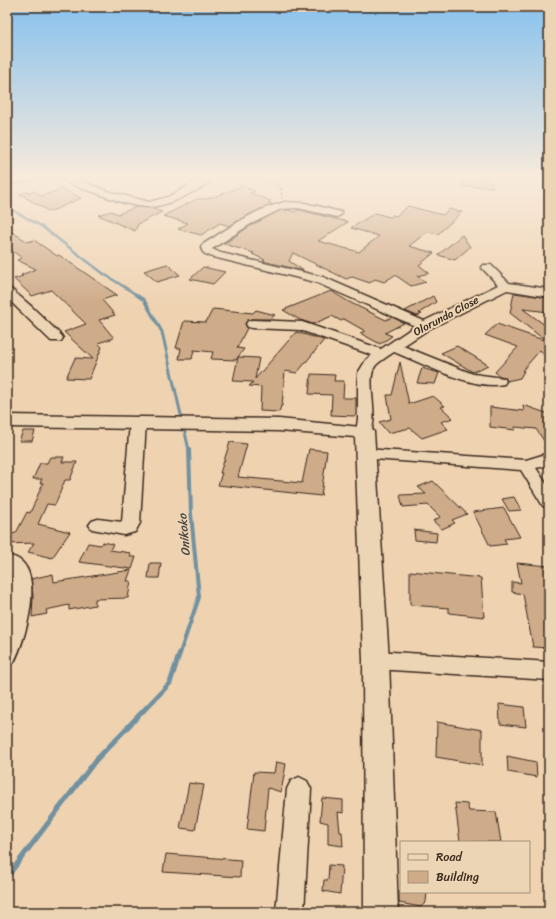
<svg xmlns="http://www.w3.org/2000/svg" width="556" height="919" font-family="Sriracha,sans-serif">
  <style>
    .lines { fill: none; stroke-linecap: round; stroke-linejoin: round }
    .stream-far3 { stroke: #7291a0; stroke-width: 2.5 }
    .stream-far2 { stroke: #7291a0; stroke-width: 3 }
    .stream-far1 { stroke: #7291a0; stroke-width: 4 }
    .stream { stroke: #7291a0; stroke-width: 5 }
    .building { fill: #ceab89; stroke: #3b2a1e }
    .minor-casing { stroke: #3b2a1e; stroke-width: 3 }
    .major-casing { stroke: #3b2a1e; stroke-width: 3 }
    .path { stroke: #3b2a1e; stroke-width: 1.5; stroke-dasharray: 2.5 2; stroke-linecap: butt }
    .minor { fill: #ecd5b5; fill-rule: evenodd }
    .major { fill: #ecd5b5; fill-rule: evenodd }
    .labels { text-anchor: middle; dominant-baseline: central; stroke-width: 4; stroke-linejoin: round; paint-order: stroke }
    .street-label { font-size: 11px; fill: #3b2a1e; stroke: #ecd5b5 }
    .water-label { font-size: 12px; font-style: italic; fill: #49443f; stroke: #ecd5b5 }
  </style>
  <rect width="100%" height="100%" fill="#efd3b1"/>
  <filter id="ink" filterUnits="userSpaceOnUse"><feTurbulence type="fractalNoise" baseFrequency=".025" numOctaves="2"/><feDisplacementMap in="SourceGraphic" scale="8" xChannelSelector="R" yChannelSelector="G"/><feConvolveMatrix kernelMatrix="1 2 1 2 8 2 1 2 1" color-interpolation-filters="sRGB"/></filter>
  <g filter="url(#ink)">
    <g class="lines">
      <!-- stream-far3 -->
      <polyline class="stream-far3" points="7,207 41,226 104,274 137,295"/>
      <!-- stream-far2 -->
      <polyline class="stream-far2" points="135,294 144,300 162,332 189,450"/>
      <!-- stream-far1 -->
      <polyline class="stream-far1" points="180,653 199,597 191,514 189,449"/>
      <!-- stream -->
      <polyline class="stream" points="7,877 96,760 170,683 180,652"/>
    </g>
    <!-- building -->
    <g class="building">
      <polygon points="463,178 488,178 493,187 463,186"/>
      <polygon points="242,186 255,191 250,193 271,201 268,203 272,204 252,213 229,226 220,223 201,235 178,229 188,223 163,216 197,199 204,199 214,197"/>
      <polygon points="62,189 81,198 54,210 48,211 20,194 34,191 41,196"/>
      <polygon points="408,206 443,215 449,209 462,212 438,234 427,232 409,246 434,253 419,265 429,273 417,276 426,282 411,286 395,275 384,282 375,279 370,283 352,277 346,279 293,253 289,261 304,271 263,261 265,260 252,254 254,253 224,244 250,226 281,210 288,210 294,212 299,210 348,222 318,241 359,252 379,236 351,228 375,213 390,217 393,215 396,216"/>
      <polygon points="136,207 150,208 162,212 138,224 135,231 98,215 111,211 118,214"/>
      <polygon points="7,229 28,242 34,240 57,256 59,255 117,295 102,300 115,315 99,320 114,338 98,343 102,347 89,379 66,378 75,358 93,359 64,332 86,324 51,290 32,296 14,279 23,276 21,275 36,269 17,260 22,258 7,247"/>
      <polygon points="462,235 470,247 455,260 438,255"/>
      <polygon points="167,264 180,275 157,282 144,271"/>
      <polygon points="203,267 225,272 213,284 190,279"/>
      <polygon points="331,291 349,302 386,320 392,317 404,323 385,333 392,336 380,344 360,333 365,331 344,319 341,321 332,316 313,324 300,320 283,310"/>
      <polygon points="514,293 549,298 549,312 523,309 549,328 549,360 540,350 522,371 524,371 520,378 507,381 505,377 500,376 495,372 518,347 485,335 497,324 546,341 510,313"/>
      <polygon points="433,296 436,302 419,313 422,314 417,316 405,311"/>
      <polygon points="213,309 253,313 256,310 275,315 270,319 252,319 248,320 245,323 247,328 237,348 244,349 238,357 259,358 255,379 296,332 324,340 297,373 285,371 282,406 281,406 279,412 260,411 261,387 249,386 253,382 233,381 238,357 236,360 211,359 213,352 194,350 192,359 179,359 181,348 176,348 184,321 206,322"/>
      <polygon points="457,346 488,365 473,372 441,353"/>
      <polygon points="400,362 409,404 433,396 445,406 441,407 453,418 441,422 448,429 422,438 410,428 388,433 379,422 391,419 387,395 392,395"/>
      <polygon points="422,368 439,373 435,384 417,383"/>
      <polygon points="311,374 335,375 334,381 344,381 343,398 356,398 356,415 354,416 331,415 332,395 309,394"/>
      <polygon points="523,405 549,414 549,448 536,429 515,427 515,430 490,427 490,407 524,411"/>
      <polygon points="23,431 35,431 32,441 19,441"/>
      <polygon points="230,442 247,444 238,477 302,483 309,449 327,451 321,496 218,485 222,473 220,473"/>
      <polygon points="50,457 64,457 62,462 77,462 70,480 65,480 55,505 47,504 38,524 70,532 52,558 28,552 34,543 7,544 11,534 16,533 27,512 30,513 43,483 40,483 42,479 33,479 40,463 47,463"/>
      <polygon points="433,481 467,514 452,520 455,523 442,529 433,521 440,517 428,505 403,507 400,495 426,494 418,487"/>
      <polygon points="514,497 521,510 509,511 502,499"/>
      <polygon points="504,508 520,537 504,539 507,544 490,546 473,512"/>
      <polygon points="414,530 437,533 436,542 415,540"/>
      <polygon points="103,542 113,544 110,550 131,553 130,557 136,557 132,569 79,562 88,543 101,545"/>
      <polygon points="150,563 161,563 159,578 148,578"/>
      <polygon points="517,563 549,566 549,648 533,647 523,594 512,592 512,582 521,583"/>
      <polygon points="131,570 127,581 131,581 128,598 95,599 95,605 69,610 69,605 46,610 47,614 32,617 33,596 31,579 53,574 54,582"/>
      <polygon points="410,571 481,578 484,617 449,613 449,608 410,605"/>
      <polygon points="499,704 524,707 526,727 500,724"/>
      <polygon points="437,722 482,730 482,765 436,757"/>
      <polygon points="507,756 536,762 537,777 508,772"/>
      <polygon points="276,762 286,764 281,792 268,788 264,831 247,829 254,772 274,773"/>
      <polygon points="189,783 204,785 195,830 180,828"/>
      <polygon points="322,798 343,800 343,813 338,812 340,832 342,832 343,846 328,844 328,823 320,821"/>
      <polygon points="455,803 467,804 469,811 496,812 501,842 460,842"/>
      <polygon points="166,854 241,860 240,877 163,872"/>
      <polygon points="329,865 342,866 340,894 323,891 324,880 328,880"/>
      <polygon points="399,892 427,892 426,902 421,907 399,903"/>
    </g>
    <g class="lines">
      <defs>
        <g id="minor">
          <polygon points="16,177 34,177 33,179 7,185 7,179"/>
          <path d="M60,177H72L107,191L149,202L168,197L204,177H214C208,185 198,190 189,194C150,215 135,207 96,193C85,189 68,185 60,177Z"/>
          <path d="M285,202L305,203L341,212L342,214L337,217L298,208L281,209L249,225L212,249L221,253L323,277L424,321L498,285L483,269L481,267L483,265H491L509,283L549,289V297L507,290L429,329L403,346L473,374L504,378L506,381L504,384C474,391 422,363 394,352C388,356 381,360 376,365C364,380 381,418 369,435L364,437L359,435L356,432L358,419V373L366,360L372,355L300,330L252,328L248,327L246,324L248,321L252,320L302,322L381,349L415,326L315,282L213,257C207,255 202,254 201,247L202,245C228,228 255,209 285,202Z"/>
          <polygon points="7,288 11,289 32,307 61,335 63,338 61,341 51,341 7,298"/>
          <polygon points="138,417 143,419 146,422 140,523 135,532 124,535 92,529 89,525 92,521 98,519 122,522 130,422 133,419"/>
          <polygon points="366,449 526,460 549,453 549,465 536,468 549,488 549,508 543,506 521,470 360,458 358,454 360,450"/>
          <path d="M7,555C11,556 18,558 21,561C43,580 25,641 14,662L7,665V626L12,603L11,575L7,570Z"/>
          <polygon points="376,651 549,662 549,680 376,669 369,666 366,660 369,654"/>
          <polygon points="299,777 307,781 311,789 304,912 276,912 287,789 291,781"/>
        </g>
        <polygon id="major" points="7,415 279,419 371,428 374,432 389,660 398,912 364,912 363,660 355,437 279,431 7,427"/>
      </defs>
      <!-- minor casing -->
      <use href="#minor" class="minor-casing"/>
      <!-- major casing -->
      <use href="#major" class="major-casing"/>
      <!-- path -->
      <polyline class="path" points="252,177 281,187 282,198"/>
      <!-- minor -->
      <use href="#minor" class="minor"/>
      <!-- major -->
      <use href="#major" class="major"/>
    </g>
  </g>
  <!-- sky -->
  <linearGradient id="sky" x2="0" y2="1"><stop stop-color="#87c1ee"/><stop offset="0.58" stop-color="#f8ebdc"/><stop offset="1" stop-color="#f8ebdc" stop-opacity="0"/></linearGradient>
  <rect width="556" height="306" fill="url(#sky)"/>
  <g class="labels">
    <!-- street labels -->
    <g class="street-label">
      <text transform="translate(446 316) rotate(-28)">Olorunda Close</text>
    </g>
    <!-- water labels -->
    <g class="water-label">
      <text transform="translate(184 535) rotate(-95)">Onikoko</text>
    </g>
  </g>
  <!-- margin -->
  <rect width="556" height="919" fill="none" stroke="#ecd5b5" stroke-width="24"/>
  <rect x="12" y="12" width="532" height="895" fill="none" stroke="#3b2a1e" stroke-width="1.5" filter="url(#ink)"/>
  <!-- legend -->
  <rect x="400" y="841" width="130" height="52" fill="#ecd5b5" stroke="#a59179"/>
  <rect x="408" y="854" width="20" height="6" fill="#ecd5b5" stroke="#a59179"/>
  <text x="436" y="861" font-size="12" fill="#3b2a1e">Road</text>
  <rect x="408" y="871" width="20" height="12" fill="#ceab89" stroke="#a59179"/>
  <text x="436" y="881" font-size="12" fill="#3b2a1e">Building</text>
</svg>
